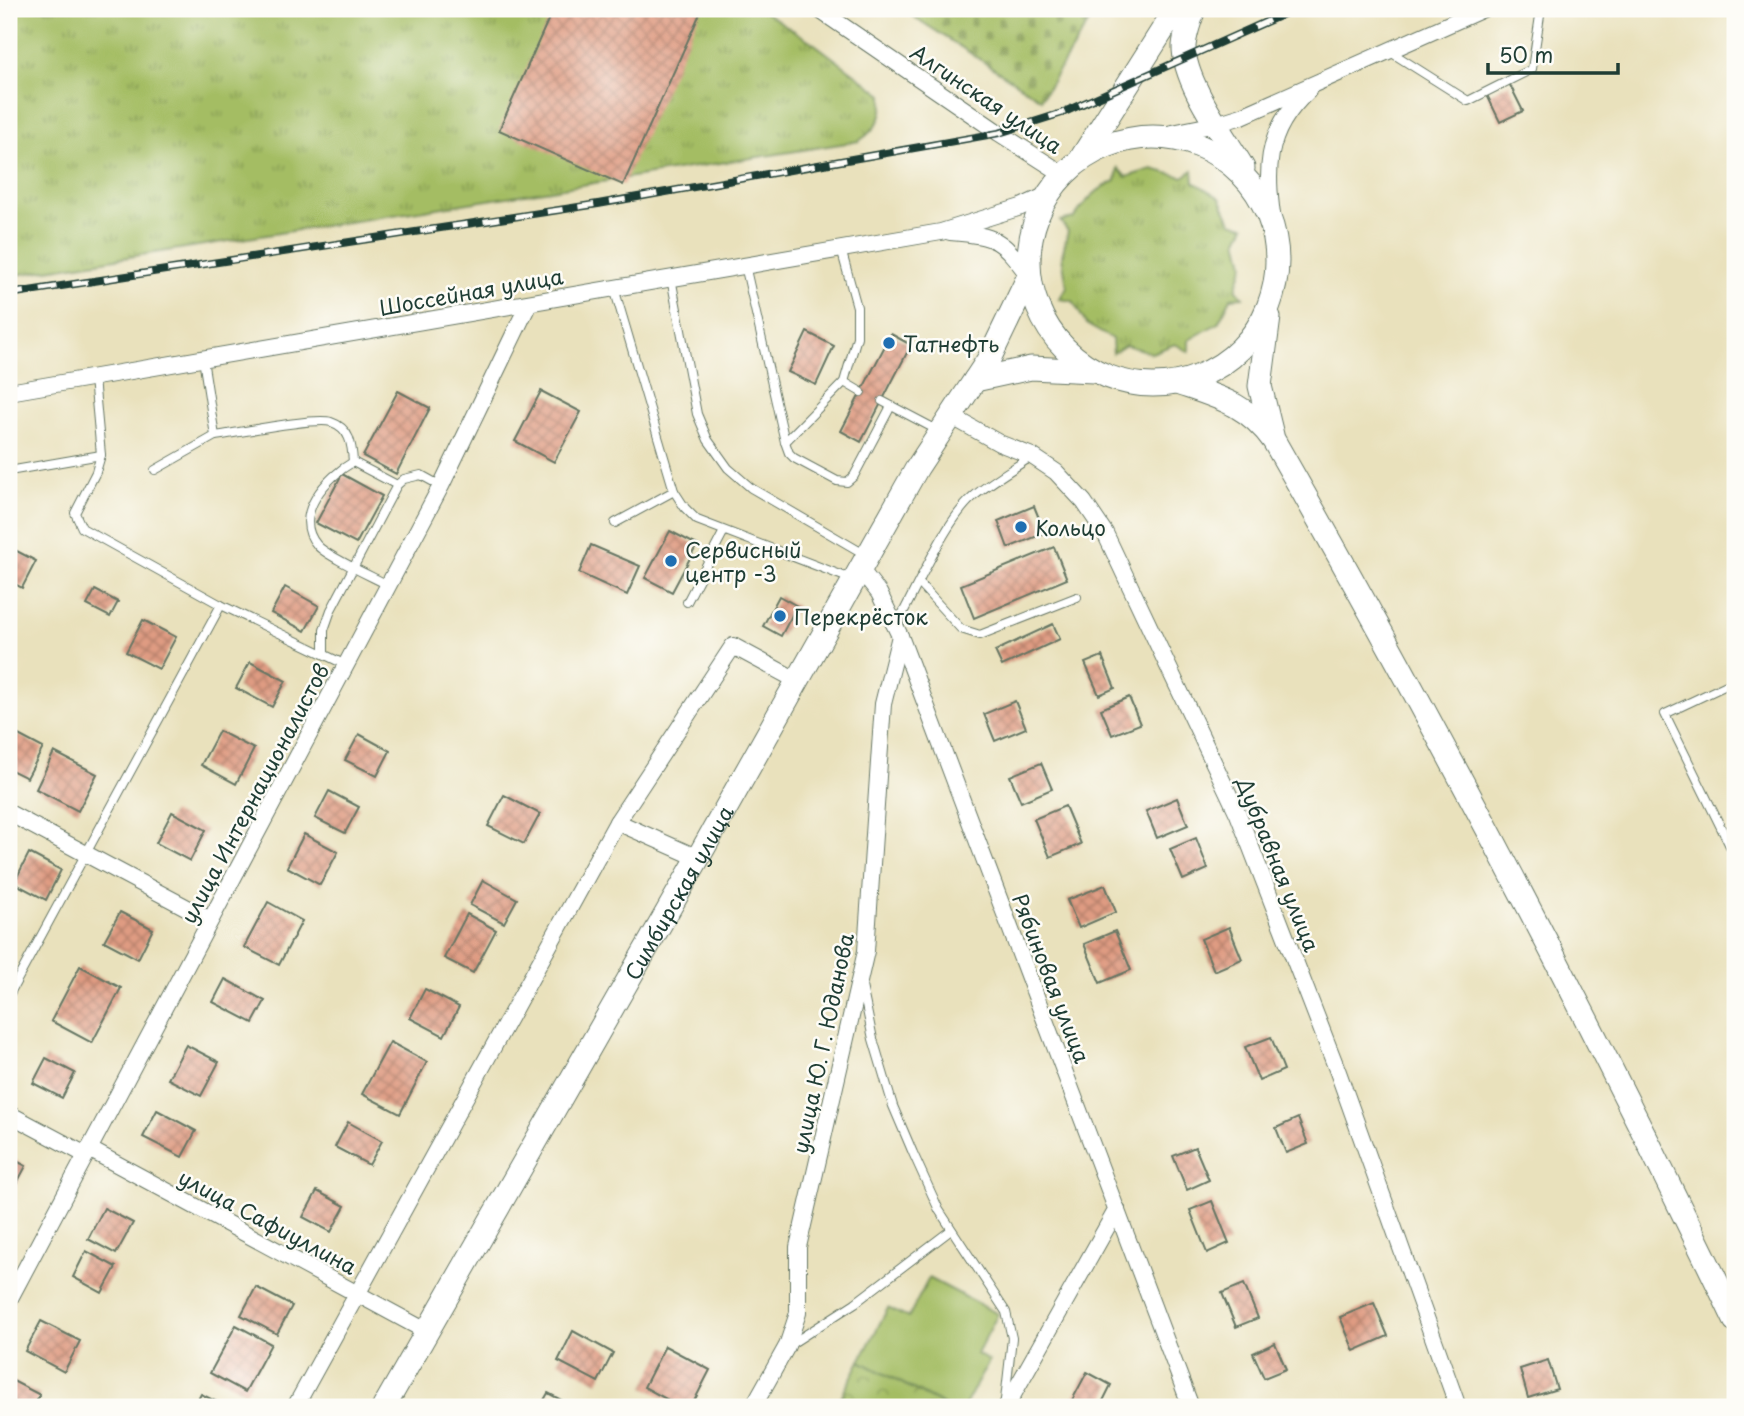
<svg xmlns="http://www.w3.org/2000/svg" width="1744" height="1416" font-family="'Playpen Sans',sans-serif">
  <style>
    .grass { fill: url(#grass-tufts); stroke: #627d4c; stroke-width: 2 }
    .cemetery { fill: url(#cemetery-stones); stroke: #627d4c; stroke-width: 2 }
    .park { fill: url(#park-crowns); stroke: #627d4c; stroke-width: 2 }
    .pitch { fill: #a4bd64; stroke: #627d4c; stroke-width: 2 }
    .building { fill: url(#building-cross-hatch) }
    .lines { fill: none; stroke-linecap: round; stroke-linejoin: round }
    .lane-casing { stroke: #667664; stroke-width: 10 }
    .street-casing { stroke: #667664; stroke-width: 18 }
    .secondary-casing { stroke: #667664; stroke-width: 25 }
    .lane { stroke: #fff; stroke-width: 8 }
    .street { stroke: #fff; stroke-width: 16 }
    .secondary { stroke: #fff; stroke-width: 23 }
    .rail-casing { stroke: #1f3d34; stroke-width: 8 }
    .rail { stroke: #fdfcf7; stroke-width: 5; stroke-dasharray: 16; stroke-linecap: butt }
    .poi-dot { fill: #1f6fb2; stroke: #fdfcf7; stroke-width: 2.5 }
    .labels { text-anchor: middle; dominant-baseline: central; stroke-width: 5; stroke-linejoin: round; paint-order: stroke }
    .street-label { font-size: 21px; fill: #1f3d34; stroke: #fdfcf7 }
    .poi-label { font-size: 21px; fill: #1f3d34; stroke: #fdfcf7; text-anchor: start }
  </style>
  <defs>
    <pattern id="grass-tufts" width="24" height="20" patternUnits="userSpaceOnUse" patternTransform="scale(1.75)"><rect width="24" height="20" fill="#a4bd64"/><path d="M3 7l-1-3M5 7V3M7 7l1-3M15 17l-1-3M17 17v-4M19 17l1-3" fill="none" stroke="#859b53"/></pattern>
    <pattern id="cemetery-stones" width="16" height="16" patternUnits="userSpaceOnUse" patternTransform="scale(1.75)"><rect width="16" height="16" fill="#a4bd64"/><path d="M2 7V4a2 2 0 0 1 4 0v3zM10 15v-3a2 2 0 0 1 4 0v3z" fill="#859b53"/></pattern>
    <pattern id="park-crowns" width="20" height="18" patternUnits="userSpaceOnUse" patternTransform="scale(1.75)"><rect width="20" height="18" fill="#a4bd64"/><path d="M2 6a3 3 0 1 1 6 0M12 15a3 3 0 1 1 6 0" fill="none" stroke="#859b53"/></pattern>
    <pattern id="building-cross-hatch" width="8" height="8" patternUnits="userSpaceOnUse" patternTransform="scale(1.75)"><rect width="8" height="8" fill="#df9b82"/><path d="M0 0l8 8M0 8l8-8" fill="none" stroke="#b4806b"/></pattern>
  </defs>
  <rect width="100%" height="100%" fill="#fdfcf7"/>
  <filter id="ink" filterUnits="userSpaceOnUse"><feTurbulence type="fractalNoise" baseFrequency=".0143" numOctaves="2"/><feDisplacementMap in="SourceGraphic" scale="14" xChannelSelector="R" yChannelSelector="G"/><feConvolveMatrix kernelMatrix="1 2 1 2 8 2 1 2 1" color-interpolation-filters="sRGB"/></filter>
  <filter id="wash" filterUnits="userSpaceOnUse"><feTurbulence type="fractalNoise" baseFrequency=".00686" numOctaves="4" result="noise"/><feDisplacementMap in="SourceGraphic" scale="28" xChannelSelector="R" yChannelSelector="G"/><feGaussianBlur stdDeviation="1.57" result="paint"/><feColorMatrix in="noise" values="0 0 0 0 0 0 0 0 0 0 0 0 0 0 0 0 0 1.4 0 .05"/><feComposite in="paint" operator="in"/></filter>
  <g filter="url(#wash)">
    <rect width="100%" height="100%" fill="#e9e1bc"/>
    <!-- grass -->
    <g class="grass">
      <path d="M9,9H760L812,42L883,95C884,117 877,129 859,141L9,276Z"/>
      <path d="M1118,168L1126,177L1152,169L1183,177L1193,170L1194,182L1220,198L1231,222L1245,226L1238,239L1244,264L1236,289L1243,297L1231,298L1218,323L1189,340V352L1175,344L1152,353L1126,345L1113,353L1112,339L1086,324L1073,301L1059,299L1067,287L1062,256L1068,231L1060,221L1074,218C1086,201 1096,188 1116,181Z"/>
    </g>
    <!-- cemetery -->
    <polygon class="cemetery" points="902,9 1097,9 1041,99"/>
    <!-- park -->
    <polygon class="park" points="860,1361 947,1407 852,1407 839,1401"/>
    <!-- pitch -->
    <polygon class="pitch" points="929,1278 998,1314 977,1354 989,1361 964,1407 947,1407 860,1361 888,1308 908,1318"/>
    <g id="blocks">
      <!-- building -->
      <g class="building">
        <polygon points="553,9 702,9 623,185 499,130"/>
        <polygon points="1509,83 1523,111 1500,122 1487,95"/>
        <polygon points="807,332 834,346 816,385 788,372"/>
        <polygon points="891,334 911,345 861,442 841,431"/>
        <polygon points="398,391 430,408 396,474 363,456"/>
        <polygon points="541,391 581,412 554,462 515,441"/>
        <polygon points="342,474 382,496 356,544 316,523"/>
        <polygon points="1034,506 1045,533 1008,548 998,521"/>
        <polygon points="670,531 697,545 672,592 645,578"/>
        <polygon points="591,545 640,566 627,595 579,573"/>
        <polygon points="9,547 36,561 22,588 9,581"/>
        <polygon points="1054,547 1067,579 974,618 961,585"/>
        <polygon points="285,587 319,606 305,631 271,613"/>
        <polygon points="95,590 118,602 110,617 87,605"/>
        <polygon points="779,596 797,606 781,636 763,626"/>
        <polygon points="143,620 176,637 159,669 126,652"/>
        <polygon points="1053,624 1060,639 1002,666 995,651"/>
        <polygon points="1102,656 1115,688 1099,695 1085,663"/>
        <polygon points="250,662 286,681 272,707 236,688"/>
        <polygon points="1129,697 1140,724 1112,735 1101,709"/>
        <polygon points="1015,701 1026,728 995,741 984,714"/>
        <polygon points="9,730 43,748 27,778 9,769"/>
        <polygon points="219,731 254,749 236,784 201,765"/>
        <polygon points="359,734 390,751 377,776 345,760"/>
        <polygon points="54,752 97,774 78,811 36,789"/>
        <polygon points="1041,763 1052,789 1021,802 1010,776"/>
        <polygon points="329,791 359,807 345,833 315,818"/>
        <polygon points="504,795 540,814 524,844 488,826"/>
        <polygon points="1177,798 1188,825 1157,838 1146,811"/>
        <polygon points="1065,806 1081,844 1050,857 1034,819"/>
        <polygon points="172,812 206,830 190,861 156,843"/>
        <polygon points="304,834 338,852 320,885 287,867"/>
        <polygon points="1196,838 1208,869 1183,880 1170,849"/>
        <polygon points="29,853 61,870 46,900 14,883"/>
        <polygon points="483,880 517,899 504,923 470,905"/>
        <polygon points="1105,885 1116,912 1079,928 1067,900"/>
        <polygon points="268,902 302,921 279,965 244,947"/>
        <polygon points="120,912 153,929 138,959 104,941"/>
        <polygon points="467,914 496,930 473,973 444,958"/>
        <polygon points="1229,927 1242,959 1214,971 1201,939"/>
        <polygon points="1115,931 1131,970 1100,983 1084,944"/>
        <polygon points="80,966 121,988 92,1043 51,1021"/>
        <polygon points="225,979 265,1001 253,1023 213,1002"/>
        <polygon points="425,989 459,1007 444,1036 410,1018"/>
        <polygon points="1271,1037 1284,1070 1259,1081 1245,1047"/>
        <polygon points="390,1042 427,1062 400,1114 362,1094"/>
        <polygon points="186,1045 219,1062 201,1096 168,1079"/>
        <polygon points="46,1058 75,1073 62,1098 33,1083"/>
        <polygon points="157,1110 196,1131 182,1157 143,1137"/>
        <polygon points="1298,1118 1308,1144 1286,1153 1276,1128"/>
        <polygon points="348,1122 382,1141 369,1165 335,1147"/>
        <polygon points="1195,1147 1209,1180 1187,1190 1173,1156"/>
        <polygon points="9,1157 26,1166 9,1198"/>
        <polygon points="317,1191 345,1206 331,1232 303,1217"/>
        <polygon points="1212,1201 1229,1243 1207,1253 1190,1210"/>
        <polygon points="104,1208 133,1223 116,1254 88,1239"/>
        <polygon points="86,1251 116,1267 102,1293 73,1277"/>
        <polygon points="1244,1284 1258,1318 1236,1327 1222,1293"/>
        <polygon points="256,1287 292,1306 277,1334 241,1315"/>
        <polygon points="1374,1303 1388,1336 1354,1351 1340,1317"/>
        <polygon points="41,1321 80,1341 64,1372 25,1351"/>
        <polygon points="236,1325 271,1344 245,1392 210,1373"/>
        <polygon points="573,1331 613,1353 598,1382 558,1361"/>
        <polygon points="1275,1343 1286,1369 1264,1378 1253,1353"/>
        <polygon points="665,1346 710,1370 691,1407 681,1407 644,1387"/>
        <polygon points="1548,1360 1557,1389 1528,1398 1520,1369"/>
        <polygon points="1087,1372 1111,1385 1100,1407 1077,1407 1070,1404"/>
        <polygon points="13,1381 40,1395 33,1407 9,1407 9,1389"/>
        <polygon points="548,1393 574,1407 540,1407"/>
        <polygon points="201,1394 227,1407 194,1407"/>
      </g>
    </g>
  </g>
  <g filter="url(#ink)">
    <use href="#blocks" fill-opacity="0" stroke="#667664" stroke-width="2"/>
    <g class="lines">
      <defs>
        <g id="lane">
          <polyline points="1389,51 1468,101 1532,69 1541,9"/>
          <polyline points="745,265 785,442 789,453 794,458 837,481 847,482 854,476 891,406"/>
          <polyline points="671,278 697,414 708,440 728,468 751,488 866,555"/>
          <polyline points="614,288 674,491 685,508 697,520 851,579"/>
          <polyline points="94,378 101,455"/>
          <polyline points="844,382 861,392"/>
          <polyline points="882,401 939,431"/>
          <path d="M215,436C237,433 314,417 331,422C350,428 352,445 353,462"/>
          <polyline points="785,442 844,382 857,337 857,307 841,249"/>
          <polyline points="155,470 215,436 203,359"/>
          <polyline points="9,471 101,455 96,472 75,513 82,528 221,605 346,665"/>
          <polyline points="397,485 404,479 421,475 441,486"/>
          <polyline points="615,523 674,491"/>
          <polyline points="919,583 961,629 980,635 1077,597"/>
          <polyline points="687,602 724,531"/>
          <path d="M896,626C915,592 945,520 974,496C992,481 1013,469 1032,456"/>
          <path d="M324,653V630L331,610L397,485L353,462C328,476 291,515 317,545C326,556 373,577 388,585"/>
          <polyline points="1735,681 1665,714 1735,856"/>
          <polyline points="862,986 873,1039 893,1106 913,1153 939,1210 1006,1312 1012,1338 1005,1400"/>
          <polyline points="9,995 221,605"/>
          <polyline points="788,1346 855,1303 951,1230"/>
        </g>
        <g id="street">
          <polyline points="818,9 999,133 1063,174"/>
          <polyline points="1158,136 1216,124 1242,116 1483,9"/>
          <path d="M1274,230C1266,173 1262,133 1308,91"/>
          <path d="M950,232C998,236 1001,239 1029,276"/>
          <polyline points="9,392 941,232 1021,207 1049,194"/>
          <polyline points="951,416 999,443 1032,456 1056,472 1084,502 1105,533 1238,814 1338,1072 1458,1407"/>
          <polyline points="861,570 879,593 900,636 1191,1407"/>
          <polyline points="9,813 210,920"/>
          <polyline points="617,822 698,858"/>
          <polyline points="9,1114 86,1155"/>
          <polyline points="89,1149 426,1331"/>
          <polyline points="9,1300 441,486 529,303"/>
          <polyline points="295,1407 617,822 733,646 798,681"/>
          <polyline points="753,1407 787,1346 798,1313 798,1247 866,951 883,704 900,636"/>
          <polyline points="1006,1407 1117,1209"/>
        </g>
        <g id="secondary">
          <path d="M1194,9C1190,20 1185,34 1184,46C1183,82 1225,137 1243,168"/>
          <circle cx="1153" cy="261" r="124"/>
          <polyline points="1082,157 1176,9"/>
          <polyline points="1269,317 1260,386 1272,435"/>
          <polyline points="975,380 1031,368 1093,371"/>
          <path d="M1177,383C1218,397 1248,404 1274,441C1438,728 1592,1022 1735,1320"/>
          <path id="s1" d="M384,1407L698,858L917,468L990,357L1029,276"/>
        </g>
      </defs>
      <!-- lane casing -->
      <use href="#lane" class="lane-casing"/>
      <!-- street casing -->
      <use href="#street" class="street-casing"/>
      <!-- secondary casing -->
      <use href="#secondary" class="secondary-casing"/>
      <!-- lane -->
      <use href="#lane" class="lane"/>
      <!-- street -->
      <use href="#street" class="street"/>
      <!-- secondary -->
      <use href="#secondary" class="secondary"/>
      <defs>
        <polyline id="rail" points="9,294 598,204 999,133 1062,113 1295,9"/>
      </defs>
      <!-- rail casing -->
      <use href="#rail" class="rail-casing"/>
      <!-- rail -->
      <use href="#rail" class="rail"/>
    </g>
  </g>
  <!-- markers -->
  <g class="poi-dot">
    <circle cx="889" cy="343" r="7"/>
    <circle cx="1021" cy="527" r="7"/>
    <circle cx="671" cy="561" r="7"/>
    <circle cx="780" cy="616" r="7"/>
  </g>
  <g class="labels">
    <!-- street labels -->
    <g class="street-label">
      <text transform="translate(987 98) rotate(34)">Алгинская улица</text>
      <text transform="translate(471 291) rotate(-10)">Шоссейная улица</text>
      <text transform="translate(254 793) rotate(-62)">улица Интернационалистов</text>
      <text transform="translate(1279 864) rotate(68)">Дубравная улица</text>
      <text stroke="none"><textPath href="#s1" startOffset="593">Симбирская улица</textPath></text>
      <text transform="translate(1052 978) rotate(69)">Рябиновая улица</text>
      <text transform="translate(822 1043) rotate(-78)">улица Ю. Г. Юданова</text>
      <text transform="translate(268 1221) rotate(28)">улица Сафиуллина</text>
    </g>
    <!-- poi labels -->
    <g class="poi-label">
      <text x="903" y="343">Татнефть</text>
      <text x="1035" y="527">Кольцо</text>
      <text x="685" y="549">Сервисный<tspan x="685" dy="24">центр -3</tspan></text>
      <text x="794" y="616">Перекрёсток</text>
    </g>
  </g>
  <!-- margin -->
  <rect width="1744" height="1416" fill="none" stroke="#fdfcf7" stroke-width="35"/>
  <!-- scale -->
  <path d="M1488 63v10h130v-10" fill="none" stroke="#1f3d34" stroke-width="3.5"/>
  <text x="1499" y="63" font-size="21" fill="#1f3d34" stroke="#fdfcf7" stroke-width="5" paint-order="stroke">50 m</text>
</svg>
